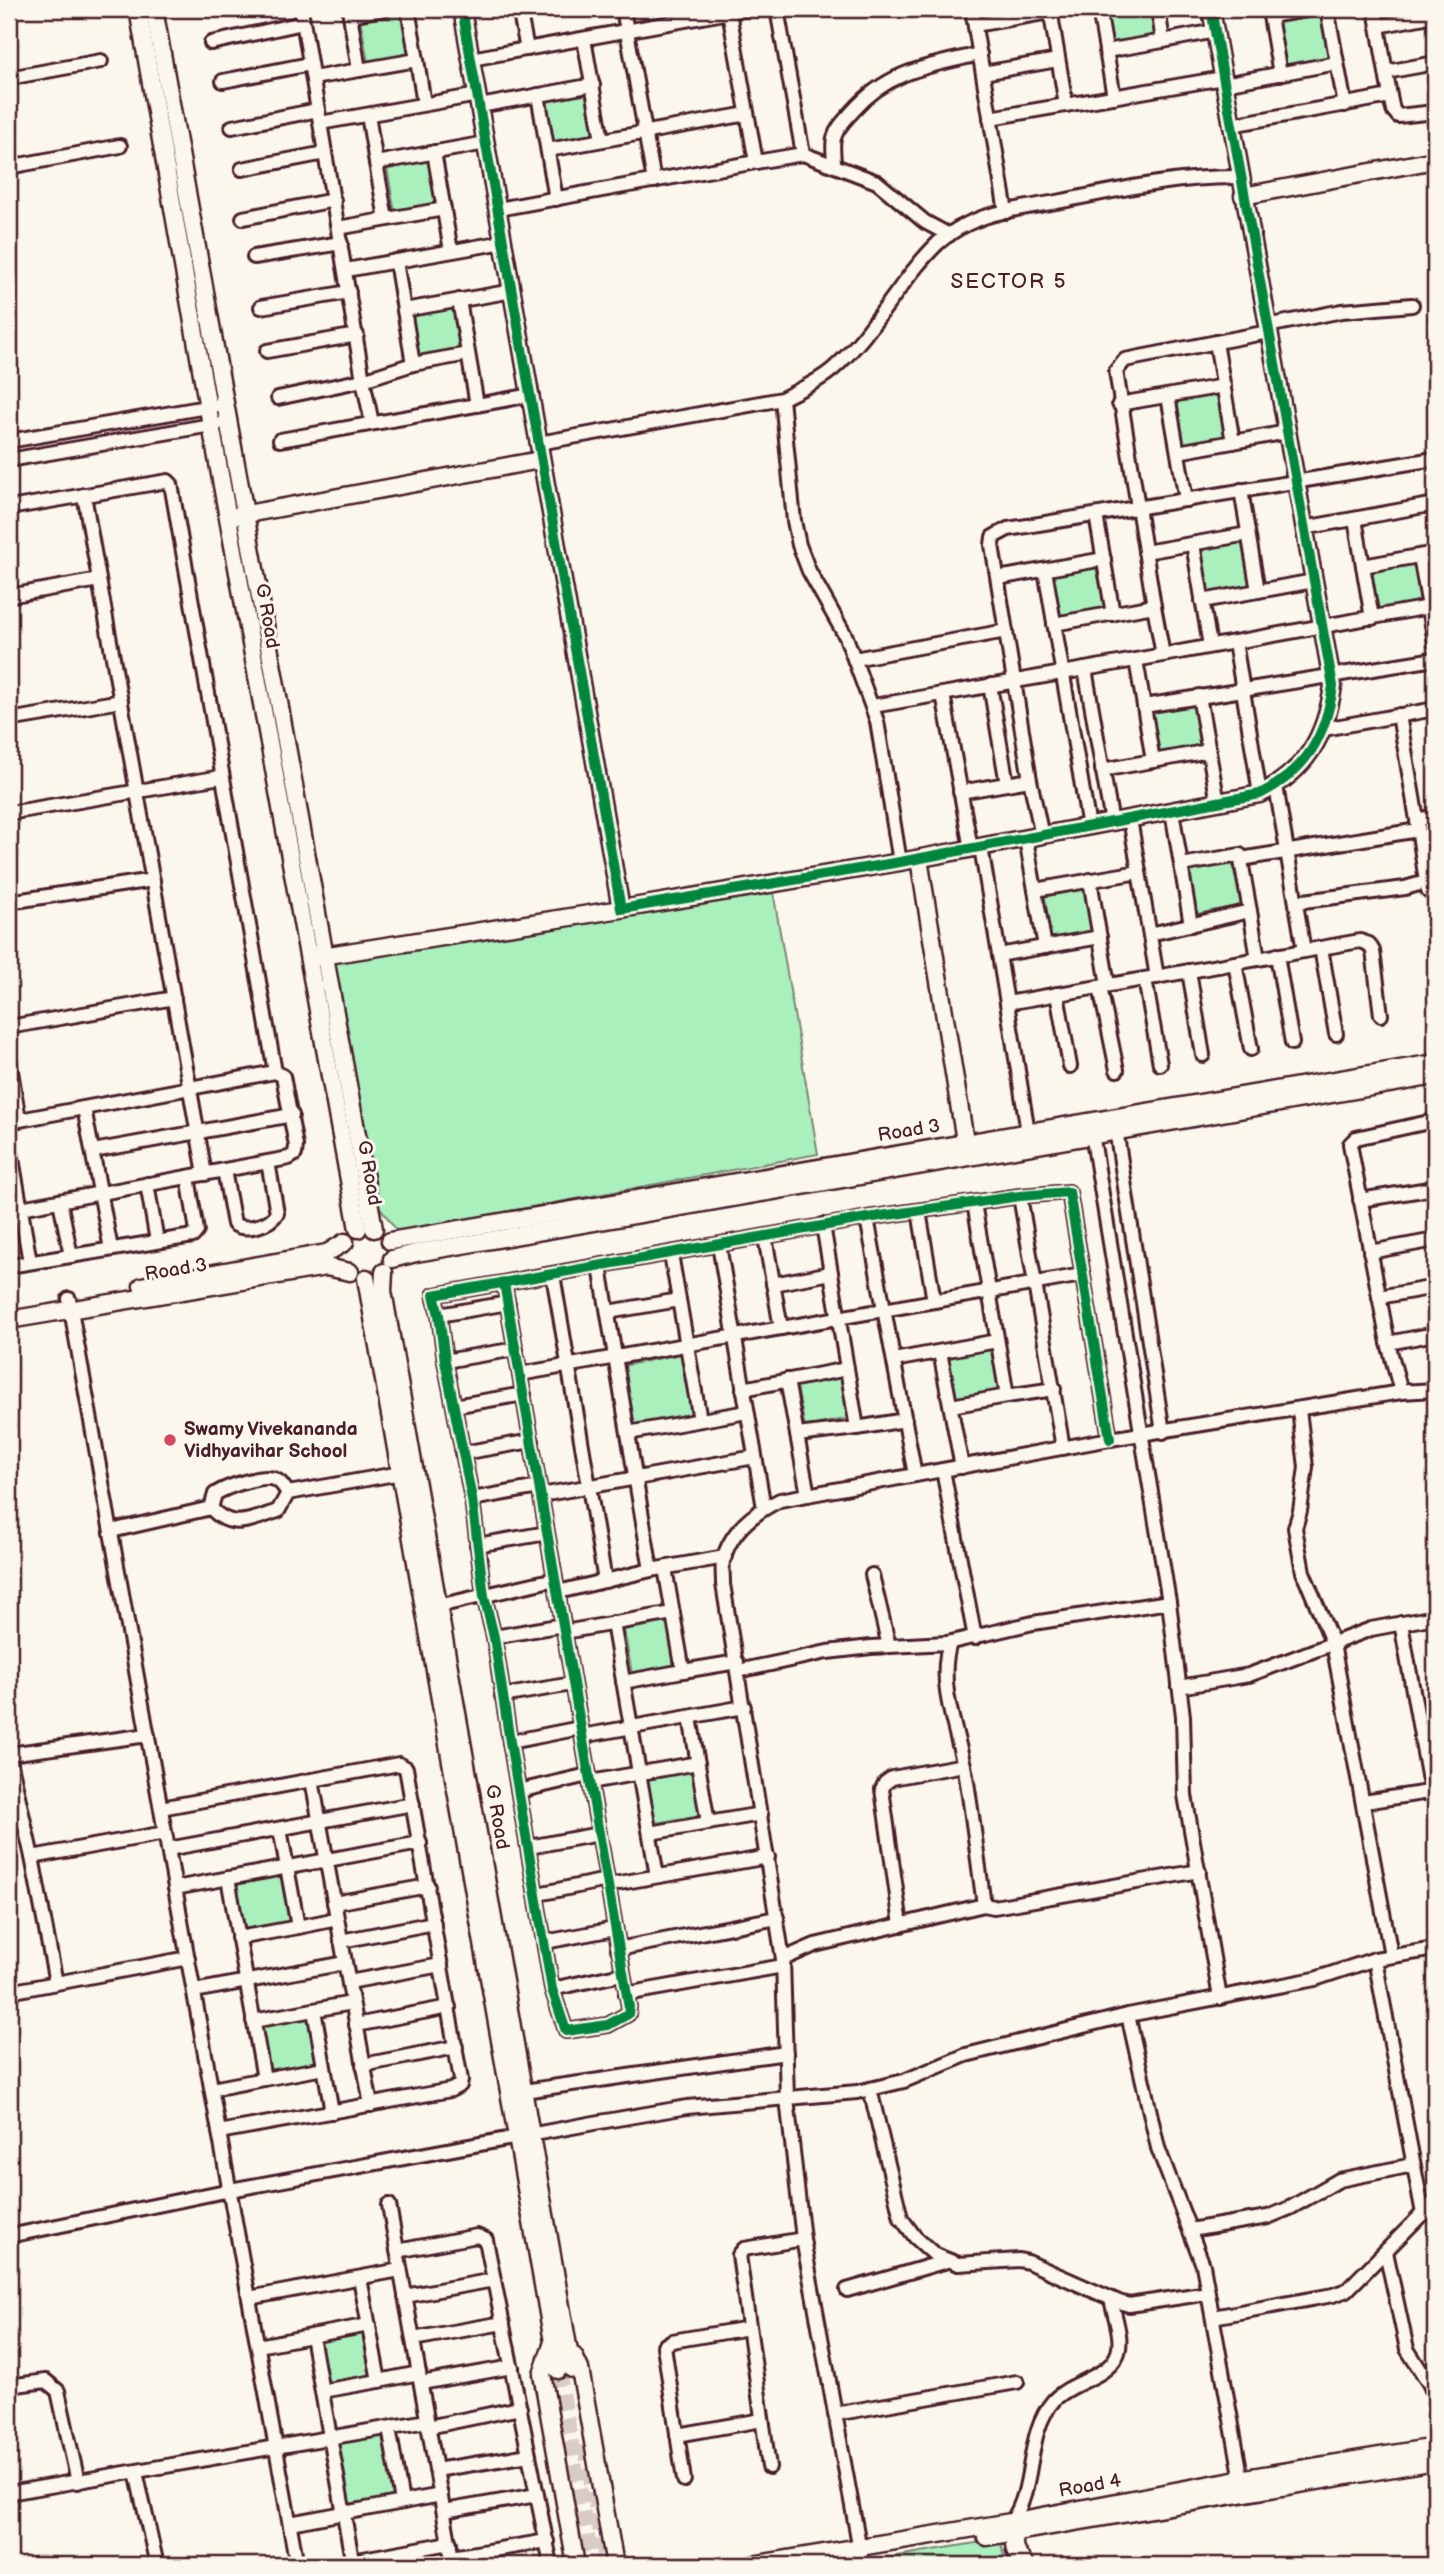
<svg xmlns="http://www.w3.org/2000/svg" width="1444" height="2574" font-family="'Balsamiq Sans',sans-serif">
  <style>
    .green { fill: #a9f0bd; stroke: #7a8874; stroke-width: 2 }
    .lines { fill: none; stroke-linecap: round; stroke-linejoin: round }
    .tertiary-tunnel { stroke: #d8ccc5; stroke-width: 16; stroke-dasharray: 16 8; stroke-linecap: butt }
    .minor-casing { stroke: #4a1f2b; stroke-width: 18 }
    .tertiary-casing { stroke: #4a1f2b; stroke-width: 21 }
    .minor { stroke: #fbf7ec; stroke-width: 12 }
    .tertiary { stroke: #fbf7ec; stroke-width: 16 }
    .cycleway-casing { stroke: #fbf7ec; stroke-width: 15 }
    .cycleway { stroke: #00873e; stroke-width: 10 }
    .poi-dot { fill: #d1495b; stroke: #fbf7ec; stroke-width: 2.5 }
    .labels { text-anchor: middle; dominant-baseline: central; stroke-width: 6; stroke-linejoin: round; paint-order: stroke }
    .street-label { font-size: 19px; fill: #4a1f2b; stroke: #fbf7ec }
    .poi-label { font-size: 19px; font-weight: bold; fill: #4a1f2b; stroke: #fbf7ec; text-anchor: start }
    .neighbourhood-label { font-size: 21px; letter-spacing: 2px; fill: #4a1f2b; stroke: #fbf7ec }
  </style>
  <rect width="100%" height="100%" fill="#fbf7ec"/>
  <filter id="ink" filterUnits="userSpaceOnUse"><feTurbulence type="fractalNoise" baseFrequency=".0143" numOctaves="2"/><feDisplacementMap in="SourceGraphic" scale="14" xChannelSelector="R" yChannelSelector="G"/><feConvolveMatrix kernelMatrix="1 2 1 2 8 2 1 2 1" color-interpolation-filters="sRGB"/></filter>
  <g filter="url(#ink)">
    <!-- green -->
    <g class="green">
      <polygon points="1106,9 1152,9 1157,35 1113,44"/>
      <polygon points="404,10 412,54 368,63 360,18"/>
      <polygon points="1322,14 1330,58 1286,66 1278,22"/>
      <polygon points="588,90 596,134 553,143 544,99"/>
      <polygon points="431,160 439,204 395,213 387,168"/>
      <polygon points="455,304 463,348 419,357 411,313"/>
      <polygon points="1218,392 1227,437 1183,445 1174,401"/>
      <polygon points="1243,541 1251,585 1207,593 1199,549"/>
      <polygon points="1415,561 1423,605 1379,614 1371,570"/>
      <polygon points="1096,566 1105,610 1061,618 1052,574"/>
      <polygon points="1193,702 1201,746 1157,755 1149,710"/>
      <polygon points="1232,861 1241,905 1197,914 1188,870"/>
      <polygon points="1086,888 1094,932 1050,941 1042,897"/>
      <polygon points="773,891 818,1154 398,1232 379,1206 334,958"/>
      <polygon points="992,1348 1001,1392 957,1400 948,1356"/>
      <polygon points="681,1354 693,1414 634,1426 622,1366"/>
      <polygon points="840,1374 849,1418 805,1427 796,1383"/>
      <polygon points="668,1622 676,1666 632,1674 624,1630"/>
      <polygon points="691,1770 700,1815 656,1823 647,1779"/>
      <polygon points="282,1872 291,1924 241,1934 232,1881"/>
      <polygon points="308,2014 317,2066 267,2076 258,2023"/>
      <polygon points="366,2331 373,2378 325,2386 318,2338"/>
      <polygon points="385,2435 396,2496 346,2505 335,2444"/>
      <polygon points="1000,2539 1006,2565 843,2565"/>
    </g>
    <g class="lines">
      <!-- tertiary-tunnel -->
      <g class="tertiary-tunnel">
        <polyline points="558,2370 592,2565"/>
        <polyline points="585,2444 607,2565"/>
      </g>
      <defs>
        <g id="minor">
          <polyline points="301,9 363,380 372,423"/>
          <polyline points="349,9 350,15 385,9"/>
          <polyline points="408,9 417,60"/>
          <polyline points="519,9 527,49"/>
          <polyline points="623,9 654,181"/>
          <polyline points="972,9 1006,212"/>
          <polyline points="1050,9 1066,105"/>
          <polyline points="1099,9 1114,97"/>
          <polyline points="1158,9 1163,41 1215,31"/>
          <polyline points="1327,9 1345,105"/>
          <polyline points="1269,10 1270,16 1312,9"/>
          <polyline points="729,12 756,162 803,154 777,9"/>
          <polyline points="350,15 359,70"/>
          <polyline points="1270,16 1280,74"/>
          <polyline points="975,25 1050,12"/>
          <polyline points="1378,26 1435,15"/>
          <polyline points="584,39 602,140"/>
          <polyline points="211,43 303,23"/>
          <polyline points="1106,51 1163,41"/>
          <polyline points="471,59 746,9"/>
          <polyline points="1386,72 1435,63"/>
          <polyline points="983,73 1058,60"/>
          <polyline points="9,78 101,61"/>
          <polyline points="313,78 417,60 424,104"/>
          <polyline points="223,81 310,64"/>
          <polyline points="1224,84 1337,63"/>
          <polyline points="538,95 556,199"/>
          <polyline points="1390,96 1393,110 1398,116 1435,112"/>
          <polyline points="480,106 593,85"/>
          <polyline points="368,115 376,163 486,143"/>
          <polyline points="990,118 1223,78"/>
          <polyline points="320,123 478,95"/>
          <polyline points="1231,125 1390,96 1375,9"/>
          <polyline points="232,127 318,110"/>
          <polyline points="548,150 747,114"/>
          <polyline points="434,152 451,251"/>
          <polyline points="803,154 877,182 925,222 949,235"/>
          <polyline points="376,163 386,219"/>
          <path d="M834,165C834,156 832,146 834,138C837,127 846,119 853,111C889,70 929,66 980,54"/>
          <polyline points="9,167 120,146"/>
          <polyline points="242,169 325,153"/>
          <polyline points="498,209 756,162"/>
          <polyline points="243,218 334,200"/>
          <polyline points="338,228 444,209"/>
          <polyline points="254,257 341,243"/>
          <polyline points="396,261 404,310 513,291"/>
          <polyline points="346,270 504,242"/>
          <polyline points="459,300 477,405"/>
          <polyline points="261,307 349,292"/>
          <polyline points="404,310 413,364"/>
          <polyline points="1267,326 1342,311 1412,305"/>
          <polyline points="1216,342 1233,442"/>
          <polyline points="267,351 357,335"/>
          <polyline points="1168,396 1186,500"/>
          <polyline points="278,398 363,380 413,364 468,354"/>
          <polyline points="782,399 794,521 799,545 809,571 846,637 877,721 900,862"/>
          <polyline points="1119,404 1224,386"/>
          <polyline points="280,440 532,395"/>
          <polyline points="9,441 224,404"/>
          <path d="M539,443L782,399C800,389 817,383 833,369C874,333 899,281 938,243C951,231 967,223 984,217C1008,209 1036,206 1062,201C1121,189 1180,176 1240,177"/>
          <polyline points="1178,452 1287,432"/>
          <polyline points="9,460 217,424"/>
          <polyline points="1241,490 1258,591 1314,581"/>
          <polyline points="84,495 205,1174"/>
          <polyline points="9,508 168,481 171,484 275,1072"/>
          <polyline points="1096,515 1113,614"/>
          <polyline points="1355,519 1372,618"/>
          <polyline points="1304,528 1435,504"/>
          <polyline points="1193,544 1210,646"/>
          <polyline points="1145,552 1248,534"/>
          <polyline points="1420,556 1429,607"/>
          <polyline points="1363,566 1435,553"/>
          <polyline points="1045,570 1089,827"/>
          <polyline points="998,578 1104,559"/>
          <polyline points="9,596 99,580"/>
          <polyline points="1202,601 1258,591"/>
          <polyline points="1154,606 1116,371 1125,360 1268,332"/>
          <polyline points="1054,624 1154,606 1163,655"/>
          <polyline points="1235,642 1260,794"/>
          <polyline points="854,659 1006,631"/>
          <polyline points="1136,660 1144,706"/>
          <polyline points="990,685 1007,784"/>
          <polyline points="943,694 971,849"/>
          <polyline points="1199,696 1218,803"/>
          <polyline points="873,706 1085,669"/>
          <polyline points="1399,715 1417,820 1435,816"/>
          <polyline points="9,720 121,701"/>
          <polyline points="1324,729 1435,709"/>
          <polyline points="1153,761 1144,706 1435,659"/>
          <polyline points="1102,770 1209,751"/>
          <polyline points="1276,786 1304,951 1360,941 1369,944 1373,951 1381,1015"/>
          <polyline points="960,792 1030,780"/>
          <polyline points="1172,811 1191,925"/>
          <polyline points="9,813 221,777"/>
          <polyline points="1130,819 1157,977"/>
          <polyline points="1112,823 1085,669 1429,607 1435,643"/>
          <polyline points="1042,836 1030,780 992,545 993,537 1008,529 1428,460"/>
          <polyline points="1026,839 1035,890 1139,872"/>
          <polyline points="981,847 1007,1003 1304,951"/>
          <polyline points="1241,859 1418,830"/>
          <polyline points="1090,880 1108,985"/>
          <polyline points="1426,882 1428,891 1435,895"/>
          <polyline points="1035,890 1045,947"/>
          <polyline points="9,902 153,880"/>
          <polyline points="1296,902 1405,888 1426,882 1417,820"/>
          <polyline points="1250,911 1258,959"/>
          <polyline points="1150,934 1250,911 1240,855 1181,865"/>
          <polyline points="1321,948 1336,1034"/>
          <polyline points="999,955 1100,937"/>
          <polyline points="1277,955 1292,1043"/>
          <polyline points="1235,963 1251,1049"/>
          <polyline points="1189,971 1203,1055"/>
          <polyline points="1145,979 1160,1064"/>
          <polyline points="1100,987 1117,1070"/>
          <polyline points="1057,994 1070,1066"/>
          <polyline points="1007,1003 1028,1132"/>
          <polyline points="9,1027 174,998"/>
          <polyline points="9,1059 19,1120"/>
          <polyline points="84,1108 111,1249"/>
          <polyline points="9,1122 275,1072 283,1076 296,1146 295,1154 289,1158 21,1208"/>
          <polyline points="1115,1123 1163,1432"/>
          <polyline points="1091,1127 1169,1602 1183,1716 1185,1795 1220,1998"/>
          <polyline points="9,1141 30,1262"/>
          <polyline points="93,1151 292,1115"/>
          <path d="M224,1170L234,1224C246,1232 270,1225 277,1213L268,1162"/>
          <polyline points="147,1184 157,1241"/>
          <polyline points="1020,1196 1063,1448"/>
          <polyline points="1360,1200 1435,1188"/>
          <polyline points="60,1201 71,1256"/>
          <polyline points="974,1203 1007,1396 1054,1389"/>
          <polyline points="919,1211 934,1301"/>
          <polyline points="867,1218 915,1475"/>
          <polyline points="823,1225 857,1428 905,1420"/>
          <polyline points="765,1237 781,1328"/>
          <polyline points="719,1245 764,1508"/>
          <polyline points="1370,1252 1435,1240"/>
          <polyline points="671,1254 700,1420"/>
          <polyline points="9,1266 193,1236 197,1231 188,1177"/>
          <polyline points="600,1267 651,1570"/>
          <polyline points="553,1275 605,1581"/>
          <polyline points="504,1283 629,2007 628,2014 608,2025 566,2031 552,1989 510,1742 494,1637 484,1596 472,1499 445,1361 439,1315 434,1295 867,1218 1020,1196 1069,1192 1110,1439"/>
          <polyline points="773,1284 831,1273"/>
          <polyline points="1379,1297 1435,1287"/>
          <polyline points="69,1299 297,2565"/>
          <polyline points="608,1312 679,1300"/>
          <polyline points="439,1315 508,1303"/>
          <polyline points="1388,1343 1435,1334"/>
          <polyline points="940,1352 962,1467"/>
          <polyline points="894,1360 997,1341"/>
          <polyline points="445,1361 516,1349"/>
          <polyline points="520,1374 1082,1275"/>
          <polyline points="787,1380 808,1495"/>
          <polyline points="743,1389 847,1369"/>
          <polyline points="1407,1390 1401,1392 1388,1343 1350,1144 1356,1138 1429,1122 1435,1123"/>
          <polyline points="454,1406 524,1394"/>
          <polyline points="951,1406 1007,1396"/>
          <polyline points="1299,1410 1306,1467 1300,1511 1295,1528 1303,1572 1333,1644 1391,1955"/>
          <polyline points="628,1433 747,1412"/>
          <polyline points="797,1435 857,1428"/>
          <polyline points="462,1453 532,1441"/>
          <polyline points="943,1470 975,1638"/>
          <polyline points="541,1495 755,1457"/>
          <polyline points="472,1499 539,1487"/>
          <path d="M211,1508L215,1494C226,1487 264,1473 276,1480C282,1482 284,1488 288,1493"/>
          <path d="M111,1531L211,1508C232,1532 252,1519 278,1511L288,1493L401,1473"/>
          <polyline points="477,1545 547,1533"/>
          <polyline points="665,1568 683,1671 737,1662"/>
          <polyline points="872,1575 889,1646"/>
          <polyline points="558,1592 651,1570 725,1557"/>
          <polyline points="438,1606 555,1579"/>
          <polyline points="613,1623 657,1876"/>
          <polyline points="1401,1623 1431,1792"/>
          <polyline points="564,1632 673,1613"/>
          <polyline points="494,1637 563,1625"/>
          <path d="M950,1643C936,1685 959,1734 966,1776C973,1819 978,1862 984,1905L994,1907L1199,1871"/>
          <polyline points="738,1671 827,1652 871,1647 947,1643 1033,1623 1169,1602"/>
          <polyline points="623,1682 683,1671"/>
          <polyline points="1179,1687 1249,1675 1371,1629 1435,1617"/>
          <polyline points="502,1696 572,1684"/>
          <polyline points="690,1717 708,1823 761,1814"/>
          <polyline points="582,1736 744,1707"/>
          <polyline points="510,1742 580,1728"/>
          <polyline points="9,1754 148,1735"/>
          <polyline points="9,1756 32,1857"/>
          <polyline points="590,1782 698,1763"/>
          <polyline points="519,1791 588,1775"/>
          <polyline points="1364,1802 1435,1791"/>
          <polyline points="161,1808 312,1780 371,2105"/>
          <polyline points="280,1829 298,1927 337,1919"/>
          <polyline points="650,1833 708,1823"/>
          <polyline points="529,1847 599,1834"/>
          <polyline points="168,1849 413,1804"/>
          <polyline points="608,1885 768,1857"/>
          <polyline points="175,1888 420,1843"/>
          <polyline points="538,1894 607,1880"/>
          <polyline points="334,1903 428,1886"/>
          <polyline points="901,1925 882,1789 885,1783 892,1778 964,1765"/>
          <polyline points="238,1938 298,1927"/>
          <polyline points="341,1941 434,1923"/>
          <polyline points="545,1942 614,1929"/>
          <polyline points="618,1949 777,1918"/>
          <polyline points="783,1959 815,1945 984,1905"/>
          <polyline points="1375,1959 1423,2214"/>
          <polyline points="349,1982 441,1965"/>
          <polyline points="56,1983 32,1857 165,1833"/>
          <polyline points="552,1989 622,1974"/>
          <polyline points="194,1991 345,1963"/>
          <polyline points="9,1992 188,1958"/>
          <polyline points="626,1994 783,1966"/>
          <polyline points="314,2010 332,2112"/>
          <polyline points="1128,2015 1158,2148 1203,2265 1243,2486"/>
          <polyline points="253,2021 352,2003"/>
          <polyline points="356,2025 449,2007"/>
          <polyline points="363,2065 456,2047"/>
          <polyline points="264,2079 324,2068"/>
          <polyline points="212,2089 264,2079 228,1878"/>
          <polyline points="870,2089 901,2218 915,2237 935,2255 958,2264 1019,2260 1028,2262 1119,2302 1129,2305 1208,2293"/>
          <polyline points="524,2091 786,2053"/>
          <polyline points="219,2132 451,2090 460,2085 461,2080 406,1768 399,1764 312,1780"/>
          <polyline points="389,2205 453,2565"/>
          <polyline points="1190,2230 1268,2217 1290,2208 1339,2180 1413,2165"/>
          <polyline points="9,2236 230,2190 594,2123 687,2107 857,2092 904,2081 966,2055 1128,2015 1315,1979 1375,1959 1435,1949"/>
          <polyline points="397,2251 477,2236 486,2240 551,2565"/>
          <polyline points="1386,2252 1407,2349 1430,2385 1435,2398"/>
          <polyline points="360,2278 379,2381 419,2373"/>
          <polyline points="847,2290 947,2261"/>
          <polyline points="405,2296 494,2280"/>
          <polyline points="249,2298 400,2270"/>
          <polyline points="1213,2317 1333,2295 1347,2290 1435,2201"/>
          <polyline points="312,2336 353,2565"/>
          <polyline points="413,2339 503,2323"/>
          <polyline points="258,2346 369,2325"/>
          <polyline points="421,2383 512,2367"/>
          <polyline points="9,2386 46,2381 58,2391 78,2482"/>
          <polyline points="322,2391 379,2381"/>
          <polyline points="835,2414 1017,2382"/>
          <polyline points="428,2427 520,2408"/>
          <polyline points="389,2428 402,2502"/>
          <polyline points="677,2435 762,2420"/>
          <polyline points="769,2467 739,2255 744,2249 803,2239"/>
          <polyline points="436,2470 529,2455"/>
          <polyline points="136,2472 157,2565"/>
          <polyline points="684,2480 664,2346 672,2341 749,2328"/>
          <polyline points="9,2493 427,2421"/>
          <polyline points="444,2511 537,2495"/>
          <path d="M1011,2522C1037,2488 1024,2434 1054,2400C1071,2382 1104,2379 1116,2357C1125,2342 1114,2315 1111,2299"/>
          <polyline points="290,2523 441,2495"/>
          <path d="M861,2555L803,2239L787,2099L783,1959L723,1584C723,1576 722,1567 723,1561C730,1531 755,1512 780,1500L1110,1439L1401,1392L1435,1390"/>
          <polyline points="452,2557 547,2541"/>
          <polyline points="352,2561 450,2543"/>
        </g>
        <g id="tertiary">
          <polyline points="138,9 211,425 358,1229"/>
          <polyline points="154,9 374,1229"/>
          <path d="M462,9L621,909L900,862L1260,794C1307,770 1326,736 1333,686L1211,9"/>
          <polyline points="1243,196 1435,160"/>
          <polyline points="236,516 540,460"/>
          <polyline points="919,859 967,1153"/>
          <polyline points="316,957 621,909"/>
          <polyline points="390,1241 1435,1063"/>
          <path d="M392,1259L416,1253C756,1193 1096,1136 1435,1076"/>
          <polyline points="384,1272 383,1291 572,2369"/>
          <polyline points="366,1278 558,2370"/>
          <polyline points="142,1286 327,1253 345,1242"/>
          <polyline points="9,1320 326,1267 350,1272"/>
          <polyline points="552,2345 542,2374 576,2565"/>
          <polyline points="574,2356 580,2369 615,2565"/>
          <polyline points="1011,2525 1015,2550 1025,2565"/>
          <polyline points="986,2537 1435,2461"/>
          <polyline points="752,2565 1011,2522 1233,2480 1435,2447"/>
        </g>
      </defs>
      <!-- minor casing -->
      <use href="#minor" class="minor-casing"/>
      <!-- tertiary casing -->
      <use href="#tertiary" class="tertiary-casing"/>
      <!-- minor -->
      <use href="#minor" class="minor"/>
      <!-- tertiary -->
      <use href="#tertiary" class="tertiary"/>
      <defs>
        <g id="cycleway">
          <path d="M462,9L621,909L900,862L1260,794C1307,770 1326,736 1333,686L1211,9"/>
          <polyline points="504,1283 629,2007 628,2014 608,2025 566,2031 552,1989 510,1742 494,1637 484,1596 472,1499 445,1361 439,1315 434,1295 867,1218 1020,1196 1069,1192 1110,1439"/>
        </g>
      </defs>
      <!-- cycleway casing -->
      <use href="#cycleway" class="cycleway-casing"/>
      <!-- cycleway -->
      <use href="#cycleway" class="cycleway"/>
    </g>
  </g>
  <!-- markers -->
  <circle class="poi-dot" cx="170" cy="1440" r="7"/>
  <g class="labels">
    <!-- street labels -->
    <g class="street-label">
      <text transform="translate(267 616) rotate(80)">G Road</text>
      <text transform="translate(909 1131) rotate(-9)">Road 3</text>
      <text transform="translate(369 1173) rotate(80)">G Road</text>
      <text transform="translate(176 1270) rotate(-9)">Road 3</text>
      <text transform="translate(497 1817) rotate(80)">G Road</text>
      <text transform="translate(1090 2486) rotate(-10)">Road 4</text>
    </g>
    <!-- poi labels -->
    <g class="poi-label">
      <text x="184" y="1429">Swamy Vivekananda<tspan x="184" dy="22">Vidhyavihar School</tspan></text>
    </g>
    <!-- neighbourhood labels -->
    <g class="neighbourhood-label">
      <text x="1009" y="281">SECTOR 5</text>
    </g>
  </g>
  <!-- margin -->
  <rect width="1444" height="2574" fill="none" stroke="#fbf7ec" stroke-width="35"/>
  <rect x="18" y="18" width="1409" height="2539" fill="none" stroke="#4a1f2b" stroke-width="2.5" filter="url(#ink)"/>
</svg>
